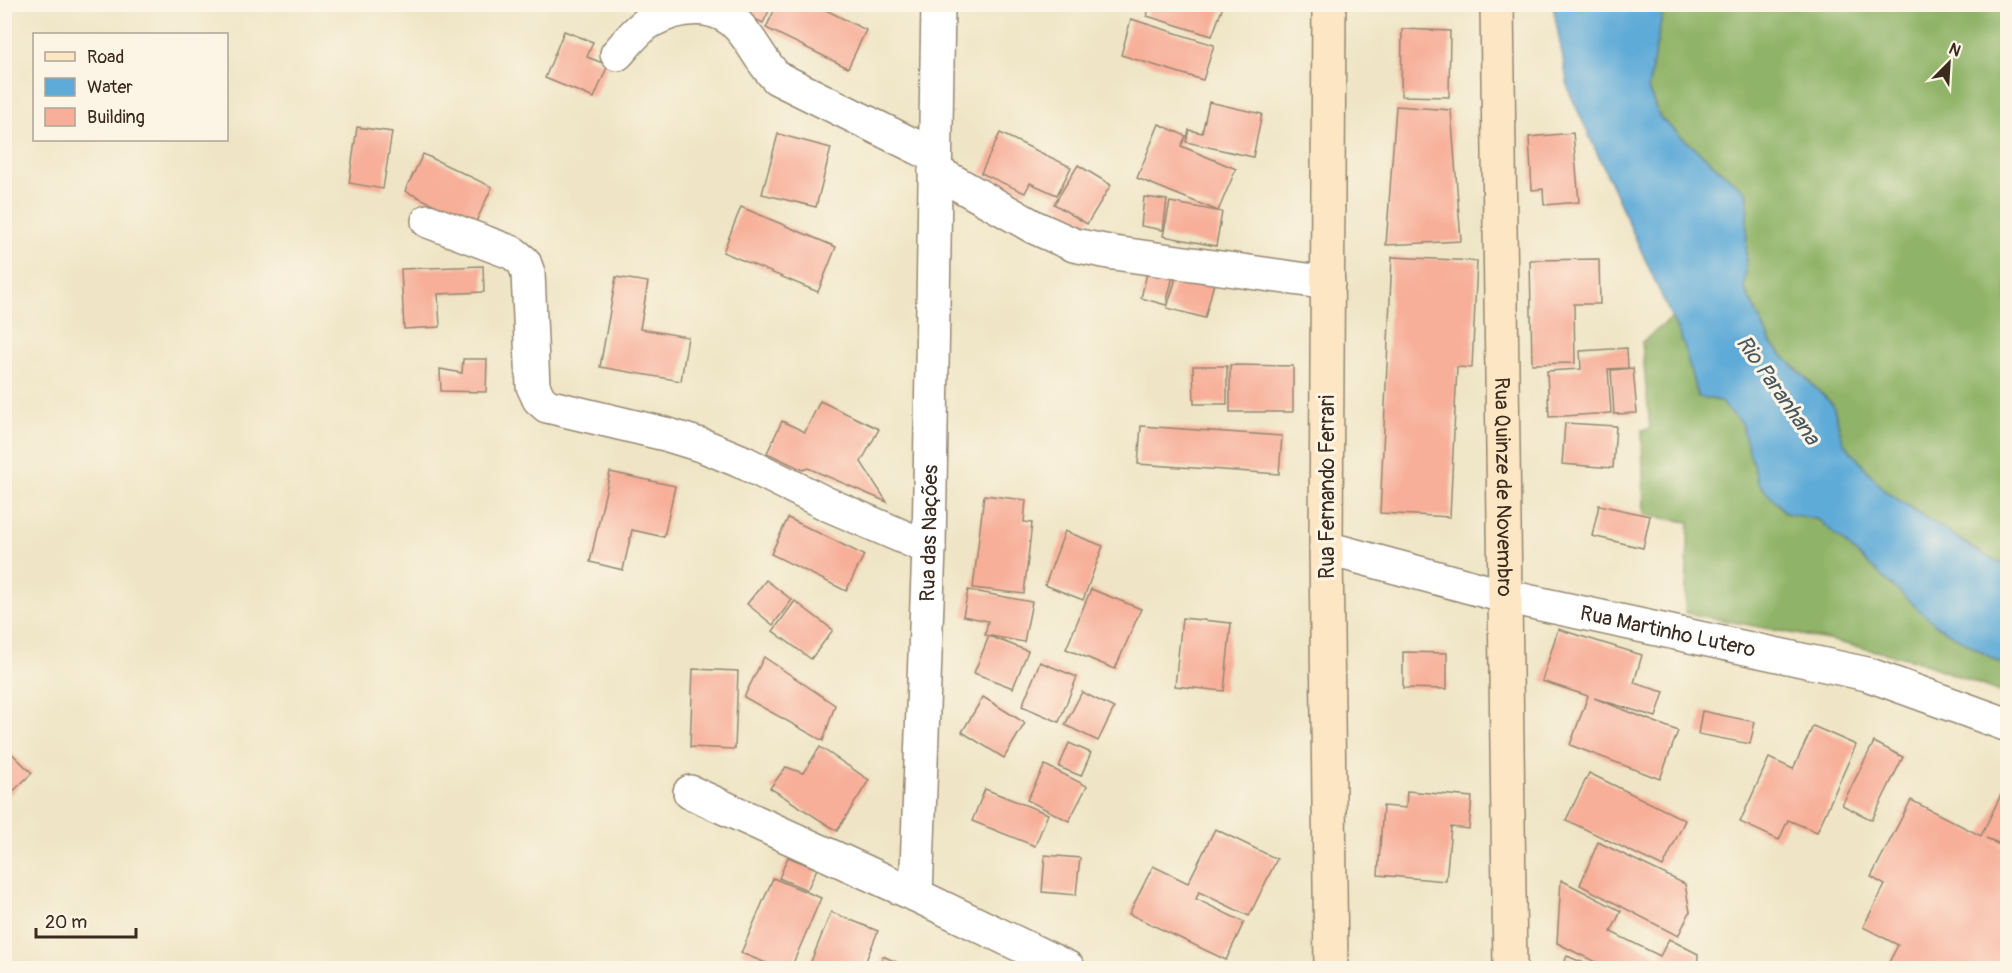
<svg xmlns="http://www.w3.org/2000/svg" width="2012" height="973" font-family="Pangolin,sans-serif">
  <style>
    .forest { fill: #8fb368; stroke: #656e43; stroke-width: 1.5 }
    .water { fill: #5fabd8; stroke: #4d6a7b; stroke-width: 1.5 }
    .building { fill: #f7af99 }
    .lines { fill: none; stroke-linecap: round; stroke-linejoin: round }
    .street-casing { stroke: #958872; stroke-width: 36 }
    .secondary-casing { stroke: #958872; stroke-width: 36 }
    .street { stroke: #fff; stroke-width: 33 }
    .secondary { stroke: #fce6c4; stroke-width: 33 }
    .labels { text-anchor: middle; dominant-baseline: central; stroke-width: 6; stroke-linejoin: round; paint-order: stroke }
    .street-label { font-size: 21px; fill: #3b2a1e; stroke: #fcf5e5 }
    .water-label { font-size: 22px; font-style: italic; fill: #48575f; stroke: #fcf5e5 }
  </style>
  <rect width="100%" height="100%" fill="#fcf5e5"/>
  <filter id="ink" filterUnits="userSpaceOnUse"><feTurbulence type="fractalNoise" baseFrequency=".0167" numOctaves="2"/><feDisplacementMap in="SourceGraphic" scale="12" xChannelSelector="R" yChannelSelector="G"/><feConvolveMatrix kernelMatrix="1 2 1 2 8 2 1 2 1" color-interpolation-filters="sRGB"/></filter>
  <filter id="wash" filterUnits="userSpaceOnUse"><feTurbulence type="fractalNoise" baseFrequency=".008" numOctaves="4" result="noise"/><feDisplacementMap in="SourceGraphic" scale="24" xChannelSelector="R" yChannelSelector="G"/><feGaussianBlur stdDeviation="1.35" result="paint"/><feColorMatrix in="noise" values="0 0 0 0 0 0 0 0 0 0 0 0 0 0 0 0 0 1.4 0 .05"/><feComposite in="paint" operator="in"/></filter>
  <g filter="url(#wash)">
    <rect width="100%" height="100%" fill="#efe5c6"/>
    <!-- forest -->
    <g class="forest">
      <polygon points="1660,5 2007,5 2007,566 1979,552 1885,491 1843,442 1833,405 1772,345 1745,289 1748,194 1660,118 1648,89 1663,10"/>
      <polygon points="1672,318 1684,345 1697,396 1720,401 1742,423 1758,483 1786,513 1819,519 1936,625 2007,667 2007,695 1918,661 1833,641 1685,613 1689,522 1644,515 1642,430 1650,429 1642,342"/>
    </g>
    <!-- water -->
    <polygon class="water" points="1553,5 1660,5 1663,10 1648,89 1660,118 1748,194 1745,289 1772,345 1833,405 1843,442 1885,491 1979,552 2007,566 2007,667 1936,625 1819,520 1786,513 1758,482 1741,423 1720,401 1697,396 1684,345 1569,91"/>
    <g id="blocks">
      <!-- building -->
      <g class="building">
        <polygon points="777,4 814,4 866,30 848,68 766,28"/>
        <polygon points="1150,4 1224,4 1212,36 1147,16"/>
        <rect x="1387" y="4" width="66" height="5"/>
        <polygon points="750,5 772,5 763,23 745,14"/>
        <polygon points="1131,19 1214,45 1203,80 1121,55"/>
        <polygon points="1402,29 1450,31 1449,97 1401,96"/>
        <polygon points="564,31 593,42 587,57 608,65 594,98 545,78"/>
        <polygon points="1209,102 1262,114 1253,157 1186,142 1189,130 1202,133"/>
        <polygon points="1396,106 1451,110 1461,241 1386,245"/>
        <polygon points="1159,124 1186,136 1181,146 1236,169 1218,211 1137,178"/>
        <polygon points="357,127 392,132 383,189 349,183"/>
        <polygon points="1000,133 1071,167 1057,195 1030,183 1025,193 981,173"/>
        <polygon points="1573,133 1579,202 1544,205 1543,189 1532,190 1529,137"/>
        <polygon points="778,134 831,148 816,207 762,194"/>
        <polygon points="423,154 492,187 475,224 405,191"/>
        <polygon points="1078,165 1111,185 1087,224 1054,204"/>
        <polygon points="1144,197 1167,200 1163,230 1141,226"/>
        <polygon points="1170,202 1222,212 1216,246 1163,236"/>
        <polygon points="741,207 836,247 818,292 723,252"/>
        <polygon points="1392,257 1477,261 1472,368 1457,367 1450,517 1380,513"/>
        <polygon points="1599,259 1600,304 1574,304 1575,363 1532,364 1530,260"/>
        <polygon points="483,266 484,292 438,294 440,327 404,329 401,269"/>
        <polygon points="1148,269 1173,276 1166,305 1141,298"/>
        <polygon points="1177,274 1214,283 1205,318 1167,308"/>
        <polygon points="616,277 648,282 640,329 688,337 681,381 600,367"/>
        <polygon points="1627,348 1628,368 1608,369 1611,413 1549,417 1547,371 1581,369 1580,351"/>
        <polygon points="463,359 487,359 486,392 441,391 440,369 462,373"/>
        <polygon points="1230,365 1293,366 1293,412 1230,412"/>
        <polygon points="1193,366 1227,366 1227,404 1194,404"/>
        <polygon points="1633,368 1637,413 1614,414 1611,370"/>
        <polygon points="820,401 879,429 861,462 887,502 808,468 803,470 767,453 782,421 805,432"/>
        <polygon points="1565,423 1616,426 1613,468 1562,464"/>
        <polygon points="1141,426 1282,436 1279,474 1138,464"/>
        <polygon points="610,472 675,486 664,537 632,530 623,570 590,562"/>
        <polygon points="984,495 1026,500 1024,522 1032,523 1024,594 973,588"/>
        <polygon points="1599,505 1650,516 1643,548 1592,536"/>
        <polygon points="788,518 864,555 846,591 771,554"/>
        <polygon points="1065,531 1103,546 1083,600 1045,585"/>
        <polygon points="766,580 792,600 773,625 747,604"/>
        <polygon points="1091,589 1141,609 1115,669 1066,649"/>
        <polygon points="968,590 1032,602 1024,642 985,635 988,621 963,616"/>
        <polygon points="795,601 833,630 811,659 773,631"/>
        <polygon points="1182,618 1231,623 1224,691 1175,686"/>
        <polygon points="1558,629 1642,655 1634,683 1664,692 1656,717 1594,698 1678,731 1660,779 1570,745 1588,696 1542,681"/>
        <polygon points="989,636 1028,651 1013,688 974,673"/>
        <polygon points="1403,652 1447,653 1447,689 1403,688"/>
        <polygon points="764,657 835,705 823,741 744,697"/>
        <polygon points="1040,662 1077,677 1059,722 1022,706"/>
        <polygon points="693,669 738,671 735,749 690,747"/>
        <polygon points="1082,692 1114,708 1098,741 1065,725"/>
        <polygon points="983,697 1025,723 1004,758 962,732"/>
        <polygon points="1702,711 1755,722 1750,744 1698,734"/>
        <polygon points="1813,726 1856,745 1817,832 1788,820 1779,840 1740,822 1769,758 1793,769"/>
        <polygon points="1874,742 1903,757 1872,820 1842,805"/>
        <polygon points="1069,743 1091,753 1081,776 1059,767"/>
        <polygon points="4,746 32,773 4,800"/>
        <polygon points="820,747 869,780 837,831 770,788 786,767 803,773"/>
        <polygon points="1045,765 1087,786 1069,821 1027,800"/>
        <polygon points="1589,773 1685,820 1663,867 1566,820"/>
        <polygon points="2008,780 2008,837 2003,845 1986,838 2008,849 2008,968 1886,968 1898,945 1863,927 1885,885 1871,877 1911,800 1981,836"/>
        <polygon points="985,789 1048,814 1035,846 972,821"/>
        <polygon points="1407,791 1472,797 1469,829 1451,827 1446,881 1378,875 1383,806 1406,808"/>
        <polygon points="1215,829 1277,859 1249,916 1199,892 1196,899 1244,922 1226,960 1129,914 1153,866 1188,883"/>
        <polygon points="1598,842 1685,884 1690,912 1678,936 1580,885"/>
        <polygon points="1045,855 1080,858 1076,895 1042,892"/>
        <polygon points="788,857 817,869 807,890 779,878"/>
        <polygon points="773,878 821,898 791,968 779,968 741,953"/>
        <polygon points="1561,880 1621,911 1611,932 1660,956 1669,939 1698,954 1697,968 1607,968 1557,943"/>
        <polygon points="831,912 878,931 863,968 821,968 810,964"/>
        <polygon points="883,956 909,968 878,968"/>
        <polygon points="1567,956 1596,968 1562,968"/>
      </g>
    </g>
  </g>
  <g filter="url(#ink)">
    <use href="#blocks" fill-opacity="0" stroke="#958872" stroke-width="1.5"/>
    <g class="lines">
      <defs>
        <g id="street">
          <path d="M617,54C627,43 638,28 651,21C680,5 718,1 741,29C754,44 762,63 777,78L935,156"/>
          <polyline points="935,171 1034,227 1074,245 1114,253 1328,283"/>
          <polyline points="428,221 513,253 524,262 528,273 533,386 539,399 547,406 665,434 704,446 745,463 827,504 929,548"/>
          <path id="s1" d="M1326,548L1504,596L1867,674L2008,725"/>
          <polyline points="690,792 916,895 1068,968"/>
          <path id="s2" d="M916,895L929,548L938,4"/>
        </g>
        <g id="secondary">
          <polyline points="1329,4 1326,548 1331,968"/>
          <path id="s3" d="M1497,4L1510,968"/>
        </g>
      </defs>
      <!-- street casing -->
      <use href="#street" class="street-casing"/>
      <!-- secondary casing -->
      <use href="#secondary" class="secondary-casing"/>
      <!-- street -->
      <use href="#street" class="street"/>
      <!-- secondary -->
      <use href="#secondary" class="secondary"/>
    </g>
  </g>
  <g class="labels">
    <!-- street labels -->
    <g class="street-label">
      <text transform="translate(1327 487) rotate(-90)">Rua Fernando Ferrari</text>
      <text stroke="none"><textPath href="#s3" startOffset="483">Rua Quinze de Novembro</textPath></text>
      <text stroke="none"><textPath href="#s2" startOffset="362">Rua das Nações</textPath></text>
      <text stroke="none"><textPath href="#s1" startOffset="352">Rua Martinho Lutero</textPath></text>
    </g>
    <!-- water labels -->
    <g class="water-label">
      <text transform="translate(1778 390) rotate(55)">Rio Paranhana</text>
    </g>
  </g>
  <!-- margin -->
  <rect width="2012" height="973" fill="none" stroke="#fcf5e5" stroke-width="24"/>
  <!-- legend -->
  <rect x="33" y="33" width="195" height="108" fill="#fcf5e5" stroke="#afa495" stroke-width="1.5"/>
  <rect x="45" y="52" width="30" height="9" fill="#fce6c4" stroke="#afa495" stroke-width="1.5"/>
  <text x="87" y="63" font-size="18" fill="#3b2a1e">Road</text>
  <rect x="45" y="78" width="30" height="18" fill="#5fabd8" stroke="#afa495" stroke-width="1.5"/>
  <text x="87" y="93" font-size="18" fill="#3b2a1e">Water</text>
  <rect x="45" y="108" width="30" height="18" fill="#f7af99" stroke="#afa495" stroke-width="1.5"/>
  <text x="87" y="123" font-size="18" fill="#3b2a1e">Building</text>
  <!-- north arrow -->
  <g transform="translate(1949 63) rotate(24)" stroke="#fcf5e5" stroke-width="4.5" paint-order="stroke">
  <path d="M0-4.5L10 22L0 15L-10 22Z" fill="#3b2a1e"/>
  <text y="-9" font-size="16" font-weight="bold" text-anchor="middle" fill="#3b2a1e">N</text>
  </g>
  <!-- scale -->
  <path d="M36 928v9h100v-9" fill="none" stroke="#3b2a1e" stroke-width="3"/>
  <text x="45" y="928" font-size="18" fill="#3b2a1e" stroke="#fcf5e5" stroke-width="4.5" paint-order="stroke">20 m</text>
</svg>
